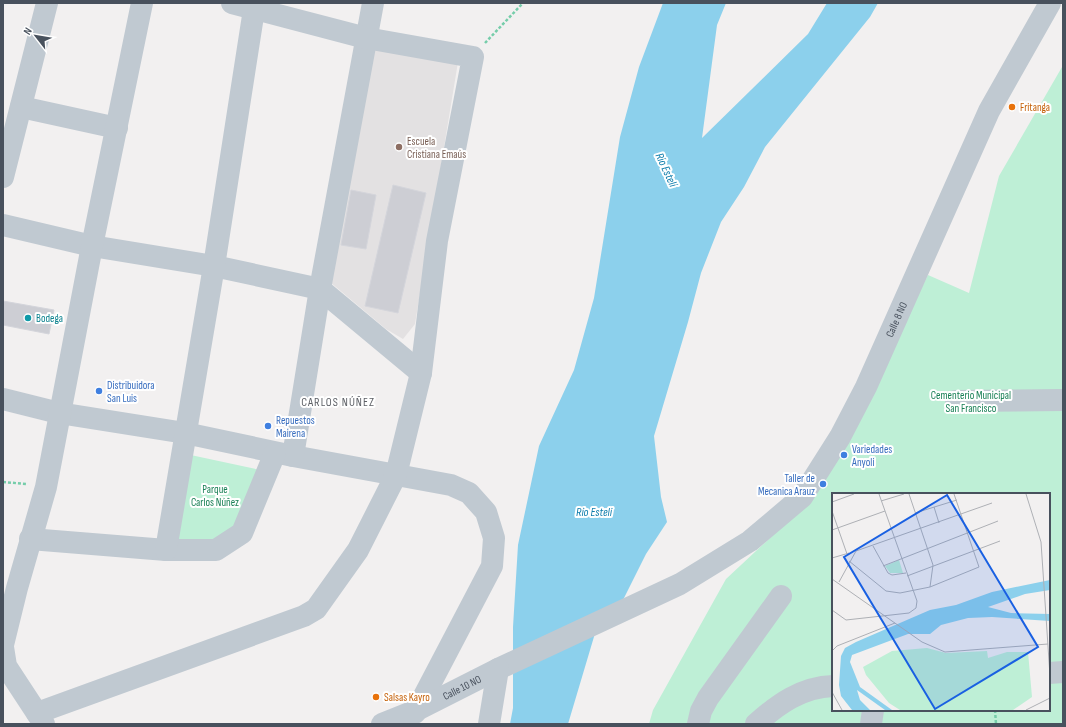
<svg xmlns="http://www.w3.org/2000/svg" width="1066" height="727" font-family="'Sofia Sans Condensed',sans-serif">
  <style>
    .education { fill: #e3e1e2 }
    .green { fill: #beefd6; fill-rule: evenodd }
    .water { fill: #8cd0ec }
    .building { fill: #cdced4; stroke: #d4d5db }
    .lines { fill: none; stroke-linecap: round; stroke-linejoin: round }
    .path { stroke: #76cdaa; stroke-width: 2.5; stroke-dasharray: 3 2; stroke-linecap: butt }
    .minor { stroke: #c0c9d1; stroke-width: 22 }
    .food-dot { fill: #e8710a; stroke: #fff; stroke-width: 1.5 }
    .education-dot { fill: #8d6e63; stroke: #fff; stroke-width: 1.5 }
    .culture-dot { fill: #0f9aa8; stroke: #fff; stroke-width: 1.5 }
    .shop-dot { fill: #3f7fe0; stroke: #fff; stroke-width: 1.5 }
    .labels { text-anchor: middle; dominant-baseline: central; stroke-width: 4; stroke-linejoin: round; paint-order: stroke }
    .food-label { font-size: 11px; fill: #c56008; stroke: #fff; text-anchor: start }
    .education-label { font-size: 11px; fill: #785e54; stroke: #fff; text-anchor: start }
    .culture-label { font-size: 11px; fill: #0d838f; stroke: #fff; text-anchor: start }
    .street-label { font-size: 11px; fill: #48515d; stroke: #fff }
    .shop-label { font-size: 11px; fill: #366cbe; stroke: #fff; text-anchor: start }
    .park-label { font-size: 11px; fill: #177f54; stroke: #fff }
    .water-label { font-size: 12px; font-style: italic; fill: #0d7cab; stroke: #fff }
    .neighbourhood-label { font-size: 12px; letter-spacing: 1px; fill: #5c5f65; stroke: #fff }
    .inset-road { fill: none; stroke: #aeb0b5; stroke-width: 1 }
    .view { fill: #1960e2; fill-opacity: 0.15; stroke: #1960e2; stroke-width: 2 }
    .inset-edge { fill: none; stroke: #48515d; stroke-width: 2 }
  </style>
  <rect width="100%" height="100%" fill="#f2f0f0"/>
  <!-- education -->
  <polygon class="education" points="373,48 458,62 415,324 403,339 386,329 330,282"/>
  <!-- green -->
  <g class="green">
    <path d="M1062,67L1063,68V724H649L653,710L726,579L813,498L928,275L969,293L999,176ZM833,494H1049V710H833Z"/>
    <polygon points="186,454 265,471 241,520 226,538 201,545 173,542"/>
  </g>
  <!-- water -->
  <polygon class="water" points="663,3 726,3 717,25 702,138 808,34 827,3 878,3 870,17 765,147 744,187 721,222 701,273 688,322 654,436 661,497 667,522 646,554 618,610 596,630 568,724 510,724 513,708 513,627 518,545 539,446 574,370 594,298 620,137 639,67"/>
  <!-- building -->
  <g class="building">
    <polygon points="393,185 426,193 398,313 365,306"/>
    <polygon points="351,190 376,195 366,249 341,245"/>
    <polygon points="3,301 54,310 49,334 3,325"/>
  </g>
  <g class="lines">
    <!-- path -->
    <g class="path">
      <polyline points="485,43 523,3"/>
      <polyline points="3,482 26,484"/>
      <polyline points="995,710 996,724"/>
    </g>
    <!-- minor -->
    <g class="minor">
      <polyline points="21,107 117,128"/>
      <polyline points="3,177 47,3"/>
      <polyline points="3,225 92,246 214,266 320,289 421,373"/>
      <polyline points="3,399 59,413 185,433 293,456 451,485 469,493 486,512 494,538 492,566 415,713"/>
      <polyline points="956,401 1063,400"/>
      <polyline points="293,456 320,289 373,3"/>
      <polyline points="30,539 166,550 216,550 242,533 275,453"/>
      <polyline points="166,550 214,266 255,3"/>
      <polyline points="3,645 17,588 46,487 92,246 142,3"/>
      <polyline points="3,647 6,666 44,724"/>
      <polyline points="1049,673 1063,672"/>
      <polyline points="37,713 304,616 316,609 358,550 396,475 421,373 437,241 473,57 366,38 232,3"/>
      <path id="s1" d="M382,724L417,710L498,669L680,584L750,541L802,497L840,437L866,387L989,111L1050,3"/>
      <polyline points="489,724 498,669"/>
      <polyline points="698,724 701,711 708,698 781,596"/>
      <path d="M756,724C778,704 802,687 833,686"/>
      <polyline points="871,724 873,710"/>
    </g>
  </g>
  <!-- markers -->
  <g class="food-dot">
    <circle cx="1012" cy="107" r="4"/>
    <circle cx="376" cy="697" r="4"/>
  </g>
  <circle class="education-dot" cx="399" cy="147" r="4"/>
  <circle class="culture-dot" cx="28" cy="318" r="4"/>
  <g class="shop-dot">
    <circle cx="99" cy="391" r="4"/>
    <circle cx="268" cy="426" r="4"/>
    <circle cx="844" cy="455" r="4"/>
    <circle cx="823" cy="484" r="4"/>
  </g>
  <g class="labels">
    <!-- food labels -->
    <g class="food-label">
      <text x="1020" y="107">Fritanga</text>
      <text x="384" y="697">Salsas Kayro</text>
    </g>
    <!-- education labels -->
    <g class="education-label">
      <text x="407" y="141">Escuela<tspan x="407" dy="13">Cristiana Emaús</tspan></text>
    </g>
    <!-- culture labels -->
    <g class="culture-label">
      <text x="36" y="318">Bodega</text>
    </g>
    <!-- street labels -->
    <g class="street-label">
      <text stroke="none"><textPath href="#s1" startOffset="681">Calle 8 NO</textPath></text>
      <text stroke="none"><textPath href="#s1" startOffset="88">Calle 10 NO</textPath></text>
    </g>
    <!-- shop labels -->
    <g class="shop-label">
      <text x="107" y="385">Distribuidora<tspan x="107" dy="13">San Luis</tspan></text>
      <text x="276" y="420">Repuestos<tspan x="276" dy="13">Mairena</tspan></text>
      <text x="852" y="449">Variedades<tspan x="852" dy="13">Anyoli</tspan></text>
      <text x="815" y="478" text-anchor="end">Taller de<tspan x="815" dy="13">Mecanica Arauz</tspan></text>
    </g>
    <!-- park labels -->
    <g class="park-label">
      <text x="971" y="395">Cementerio Municipal<tspan x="971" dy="13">San Francisco</tspan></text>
      <text x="215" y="489">Parque<tspan x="215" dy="13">Carlos Núñez</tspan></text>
    </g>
    <!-- water labels -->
    <g class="water-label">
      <text transform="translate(666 170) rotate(65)">Río Estelí</text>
      <text x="594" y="512">Río Estelí</text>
    </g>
    <!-- neighbourhood labels -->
    <g class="neighbourhood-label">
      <text x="338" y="402">CARLOS NÚÑEZ</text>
    </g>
  </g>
  <!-- overview -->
  <g transform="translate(832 493)">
    <rect width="218" height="218" fill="#f2f0f0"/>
    <path d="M67,67L71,80H58L53,73ZM95,155L114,160L155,158L156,165L175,159H196L200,204L181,217H68L57,210L34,182L31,174L60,158Z" fill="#beefd6"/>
    <path d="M218,87V97L193,101L156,114L179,120L218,121V128L160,124L136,125L109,132L98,141H76L20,162L18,169L28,194L60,217H53L25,197L28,207L38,217H20L9,203L7,192L9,163L13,155L24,149L98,117L124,112L160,99Z" fill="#8cd0ec"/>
    <path class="inset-road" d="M77,1L101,72L98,94M194,1L209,49L218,183M49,8L72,1M0,9L22,1M102,14L107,30M0,18L15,61M83,20L125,7M0,37L53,18M41,53L56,80L60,82L74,80M0,65L17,60M17,68L54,98L68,100L98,94L147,74L122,1M51,73L166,28M75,83L168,48M0,86L90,149L113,159L216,151M7,89L24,58L160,10M0,117L14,127L77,120L84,115L85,108L47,1M0,158L5,153L63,130M0,199L10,217M194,217L218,205"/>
    <path class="view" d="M115,2L206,154L103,216L12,64Z"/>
    <rect width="218" height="218" class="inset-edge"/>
  </g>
  <!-- border -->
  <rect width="1066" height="727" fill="none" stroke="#48515d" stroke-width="8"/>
  <!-- north arrow -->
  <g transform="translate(36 36) rotate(301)" stroke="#ffffff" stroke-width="3" paint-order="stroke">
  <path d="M0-3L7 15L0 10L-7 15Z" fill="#48515d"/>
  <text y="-6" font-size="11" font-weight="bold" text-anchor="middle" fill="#48515d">N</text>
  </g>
</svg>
